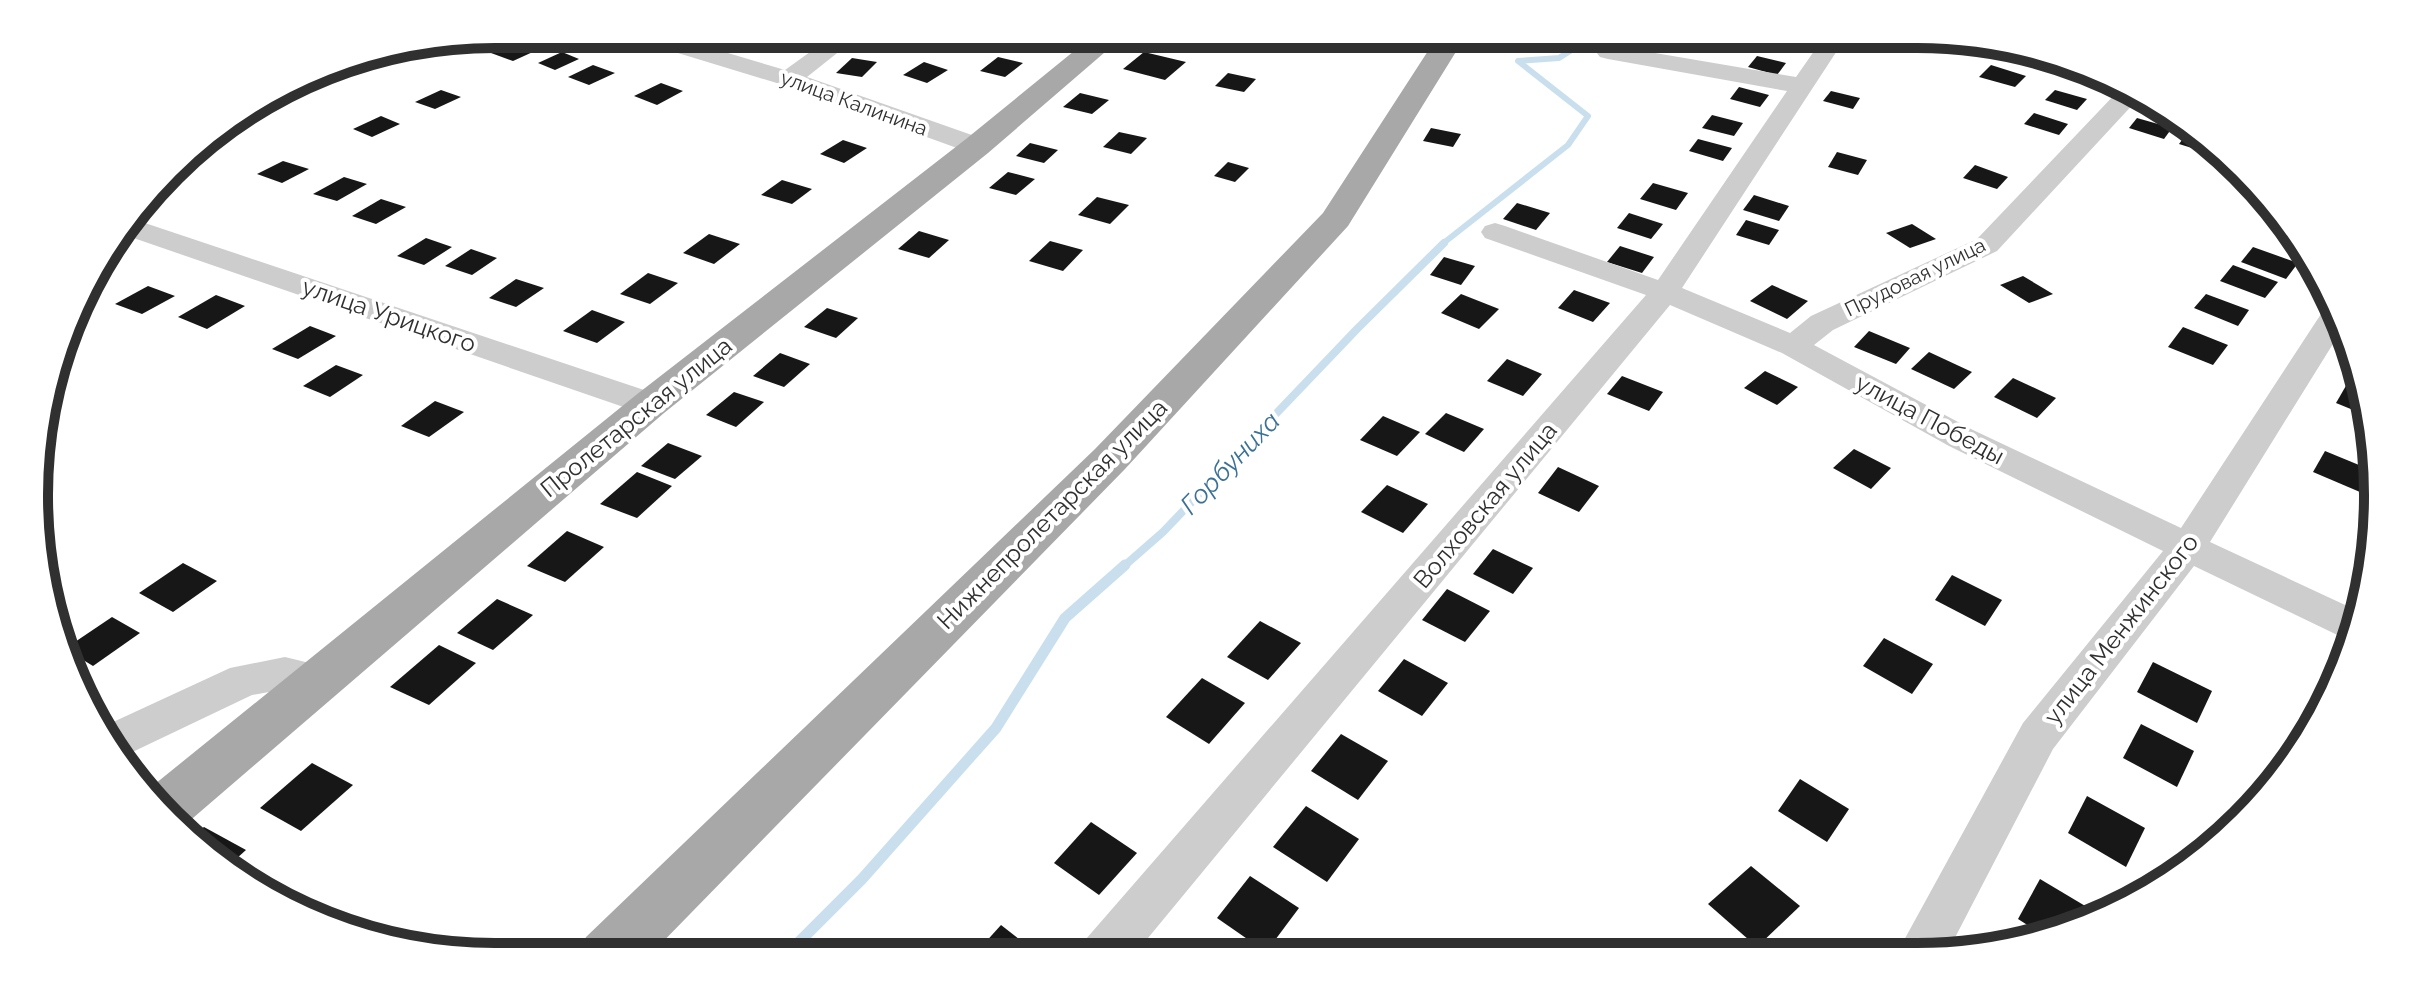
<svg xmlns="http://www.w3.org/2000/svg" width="2412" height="991" font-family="Raleway,sans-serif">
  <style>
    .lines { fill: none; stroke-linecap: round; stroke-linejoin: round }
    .stream-far2 { stroke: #c9dfee; stroke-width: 6 }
    .stream-far1 { stroke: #c9dfee; stroke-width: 8 }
    .stream { stroke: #c9dfee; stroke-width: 11 }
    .building { fill: #171717 }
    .street { fill: #cdcdcd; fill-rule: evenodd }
    .primary { fill: #a8a8a8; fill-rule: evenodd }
    .labels { text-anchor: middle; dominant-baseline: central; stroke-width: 8; stroke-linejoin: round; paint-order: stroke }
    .far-street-label { font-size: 20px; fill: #303030; stroke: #fff }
    .street-label { font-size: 24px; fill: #303030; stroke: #fff }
    .water-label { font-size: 26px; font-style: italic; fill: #3a7196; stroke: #fff }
    .rim { fill: none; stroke: #303030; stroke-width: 10 }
  </style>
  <rect width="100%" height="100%" fill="#fff"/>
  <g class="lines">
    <!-- stream-far2 -->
    <polyline class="stream-far2" points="1441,245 1568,145 1588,116 1518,61 1559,58 1581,44 1584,34"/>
    <!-- stream-far1 -->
    <polyline class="stream-far1" points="1123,567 1163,532 1357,329 1444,243"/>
    <!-- stream -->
    <polyline class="stream" points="785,956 862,879 996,728 1065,618 1125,565"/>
  </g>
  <!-- building -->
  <g class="building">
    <polygon points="737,34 766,34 770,35 747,47 726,40"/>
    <polygon points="1162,34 1196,34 1187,42 1160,36"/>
    <polygon points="1771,34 1776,34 1799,40 1790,52 1762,45"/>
    <polygon points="1862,34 1864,34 1893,41 1885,53 1854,46"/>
    <polygon points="513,43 535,51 513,61 491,53"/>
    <polygon points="562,52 579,59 555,70 538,63"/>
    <polygon points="1144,52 1186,62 1165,80 1123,69"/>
    <polygon points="1757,56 1786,63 1777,75 1748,67"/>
    <polygon points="998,57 1023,63 1005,77 980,71"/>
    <polygon points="852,58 877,62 862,77 836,73"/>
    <polygon points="924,62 948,70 927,83 903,75"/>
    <polygon points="593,65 615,73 589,85 568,77"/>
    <polygon points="1991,65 2026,76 2015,87 1979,77"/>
    <polygon points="1228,73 1256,79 1244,92 1215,86"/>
    <polygon points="661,83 683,91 657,105 634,96"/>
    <polygon points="1739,87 1769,95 1760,107 1730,99"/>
    <polygon points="441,90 461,97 435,109 415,102"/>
    <polygon points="2055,90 2087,99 2077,110 2045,100"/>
    <polygon points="1831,91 1860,98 1853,109 1823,101"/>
    <polygon points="1080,93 1109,100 1092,114 1063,107"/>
    <polygon points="2034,113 2068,124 2059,135 2024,124"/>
    <polygon points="1712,115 1743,123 1734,136 1702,128"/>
    <polygon points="381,116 400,124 372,137 353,129"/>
    <polygon points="2137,118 2172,128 2164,139 2129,128"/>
    <polygon points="1431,128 1461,134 1453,147 1423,141"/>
    <polygon points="1119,132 1147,138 1131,154 1103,147"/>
    <polygon points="2188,132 2216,146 2211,154 2179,144"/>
    <polygon points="1698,139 1732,148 1723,161 1689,151"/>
    <polygon points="843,140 867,148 844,163 820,154"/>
    <polygon points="1030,143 1058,150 1044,163 1016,156"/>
    <polygon points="1837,152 1867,160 1858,175 1828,167"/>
    <polygon points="283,161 309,169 282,183 257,174"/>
    <polygon points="1228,162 1249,168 1235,182 1214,176"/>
    <polygon points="1975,165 2008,177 1997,189 1963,178"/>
    <polygon points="1008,172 1035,179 1016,195 989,188"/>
    <polygon points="344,177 367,184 337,201 313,194"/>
    <polygon points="782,180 812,189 792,204 761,195"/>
    <polygon points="1653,183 1688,193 1676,210 1640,199"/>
    <polygon points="1754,195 1789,206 1779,221 1743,210"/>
    <polygon points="1097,197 1129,205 1110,224 1078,215"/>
    <polygon points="381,199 406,207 376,224 352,216"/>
    <polygon points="1517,203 1550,213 1536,230 1503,219"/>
    <polygon points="1629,213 1663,224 1651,239 1617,228"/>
    <polygon points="1746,220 1779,230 1769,245 1736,235"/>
    <polygon points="1912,224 1936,239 1910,248 1886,233"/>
    <polygon points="919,231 949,240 929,258 898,249"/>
    <polygon points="709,234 740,244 714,264 683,253"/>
    <polygon points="426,238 452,247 424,265 397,256"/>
    <polygon points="1050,241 1083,250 1063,271 1029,261"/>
    <polygon points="1620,246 1654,257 1642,273 1607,262"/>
    <polygon points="2253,247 2298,263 2286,279 2241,262"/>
    <polygon points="471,249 497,258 472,275 445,266"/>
    <polygon points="1444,257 1475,266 1461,285 1430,275"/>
    <polygon points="2233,265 2278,282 2265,298 2220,281"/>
    <polygon points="648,273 678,283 650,304 620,294"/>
    <polygon points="2023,276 2053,294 2029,303 2000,285"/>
    <polygon points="516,279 544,288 516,307 489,298"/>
    <polygon points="1772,285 1808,301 1787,319 1750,301"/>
    <polygon points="148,286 175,296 142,314 115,304"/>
    <polygon points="1574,290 1610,303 1593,322 1558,308"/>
    <polygon points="1461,294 1499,309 1479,329 1441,313"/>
    <polygon points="2206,294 2249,310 2238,326 2194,308"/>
    <polygon points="216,295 245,306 207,329 178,317"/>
    <polygon points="827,308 858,318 836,338 804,327"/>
    <polygon points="592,310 625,322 597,343 563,331"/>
    <polygon points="310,326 336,336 298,359 272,349"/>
    <polygon points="2183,327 2228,345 2213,365 2168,347"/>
    <polygon points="1869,331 1910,348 1896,364 1854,347"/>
    <polygon points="1929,352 1972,372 1954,389 1911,369"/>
    <polygon points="780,353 810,364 784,387 753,376"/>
    <polygon points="1507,359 1542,374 1523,396 1487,381"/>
    <polygon points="336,365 363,375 330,397 303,386"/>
    <polygon points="1765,371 1798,387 1777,405 1744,388"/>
    <polygon points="1622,376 1663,392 1649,411 1607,394"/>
    <polygon points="2013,378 2056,398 2037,418 1994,397"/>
    <polygon points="2347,384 2356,387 2363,414 2336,403"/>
    <polygon points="734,392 764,402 736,427 706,415"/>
    <polygon points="435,401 464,412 429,437 401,426"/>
    <polygon points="1446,413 1484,429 1464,452 1425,434"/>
    <polygon points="1383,416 1420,432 1397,456 1360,440"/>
    <polygon points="668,443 702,456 675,479 641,466"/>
    <polygon points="1854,449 1891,468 1871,489 1833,468"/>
    <polygon points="2325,451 2376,472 2367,495 2313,472"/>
    <polygon points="1558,467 1599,486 1579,512 1538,493"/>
    <polygon points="637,472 672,486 637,518 600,504"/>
    <polygon points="1387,485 1428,504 1403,533 1361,512"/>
    <polygon points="567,531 604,547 565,582 527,566"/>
    <polygon points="1493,549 1533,568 1513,594 1473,574"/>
    <polygon points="183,563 217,581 173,612 139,593"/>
    <polygon points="1952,575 2002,600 1985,626 1935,600"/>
    <polygon points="1447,589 1490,611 1465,642 1422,620"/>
    <polygon points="497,599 533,615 493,650 457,633"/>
    <polygon points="112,617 140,633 93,666 67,650 66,648"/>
    <polygon points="1260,621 1301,643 1268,680 1227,657"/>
    <polygon points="1884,638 1933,664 1912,694 1863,666"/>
    <polygon points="439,645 476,663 429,705 390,687"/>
    <polygon points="1404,659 1448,683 1422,716 1378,691"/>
    <polygon points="2153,662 2212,691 2197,723 2137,692"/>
    <polygon points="1202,678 1245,703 1209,744 1166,717"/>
    <polygon points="2141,724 2194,751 2177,787 2123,758"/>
    <polygon points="1341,734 1388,761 1358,800 1311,771"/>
    <polygon points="312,763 353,785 301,831 260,808"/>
    <polygon points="1800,779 1849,809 1827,842 1778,811"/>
    <polygon points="2087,796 2145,828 2126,867 2068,833"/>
    <polygon points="1306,806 1359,839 1327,882 1273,847"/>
    <polygon points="1091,822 1137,853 1099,895 1054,863"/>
    <polygon points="204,827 246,850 226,868 214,861 192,836"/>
    <polygon points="1751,866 1800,906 1757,947 1708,904"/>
    <polygon points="1250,876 1299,908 1266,952 1217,918"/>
    <polygon points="2040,879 2102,916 2094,922 2043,935 2018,919"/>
    <polygon points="1001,925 1041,956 973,956"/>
  </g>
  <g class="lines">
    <!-- street -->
    <g class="street">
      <polygon points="629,34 664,34 785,70 835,34 861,34 807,77 986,140 990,146 986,152 968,152 780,84 632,39"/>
      <polygon points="1826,34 1848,34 1682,288 1790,333 1811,316 1977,239 2119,90 2137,100 1997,251 1833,330 1814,345 1973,430 2181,528 2321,314 2325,307 2334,305 2341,331 2210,542 2358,611 2354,643 2194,566 2053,749 1947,953 1897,953 2023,723 2163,551 1949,446 1782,353 1670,305 1134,955 1079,955 1086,939 1646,295 1485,238 1481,232 1485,226 1495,223 1505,226 1658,280 1787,91 1608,59 1600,57 1596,52 1600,47 1608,45 1796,77"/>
      <polygon points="133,219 662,396 667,404 662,412 650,415 638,412 122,234"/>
      <polygon points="285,657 334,669 340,681 334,693 319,697 285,689 252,695 122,757 98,729 230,668"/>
    </g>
    <!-- primary -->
    <g class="primary">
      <polygon points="1095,34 1126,34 988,153 664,413 186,824 182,825 150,788 636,395 966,139"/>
      <polygon points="1439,34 1467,34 1348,226 1125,469 648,957 577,957 586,937 1095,449 1323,213"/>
    </g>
  </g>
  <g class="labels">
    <!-- far-street labels -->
    <g class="far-street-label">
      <text transform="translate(854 103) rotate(20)">улица Калинина</text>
      <text transform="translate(1915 277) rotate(-26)">Прудовая улица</text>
    </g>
    <!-- street labels -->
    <g class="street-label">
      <text transform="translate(389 315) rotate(19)">улица Урицкого</text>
      <text transform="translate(636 417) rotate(-39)">Пролетарская улица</text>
      <text transform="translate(1930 419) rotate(28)">улица Победы</text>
      <text transform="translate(1485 505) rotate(-50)">Волховская улица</text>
      <text transform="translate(1052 514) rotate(-45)">Нижнепролетарская улица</text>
      <text transform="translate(2121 629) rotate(-52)">улица Менжинского</text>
    </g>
    <!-- water labels -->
    <g class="water-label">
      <text transform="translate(1230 463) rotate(-46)">Горбуниха</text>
    </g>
  </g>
  <!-- crop -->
  <path d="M0 0H2412V991H0ZM495 48H1917A447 447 0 0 1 2364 495V496A447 447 0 0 1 1917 943H495A447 447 0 0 1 48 496V495A447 447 0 0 1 495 48Z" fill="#fff" fill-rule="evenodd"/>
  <path class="rim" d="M495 48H1917A447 447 0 0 1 2364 495V496A447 447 0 0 1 1917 943H495A447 447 0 0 1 48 496V495A447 447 0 0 1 495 48Z"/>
</svg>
